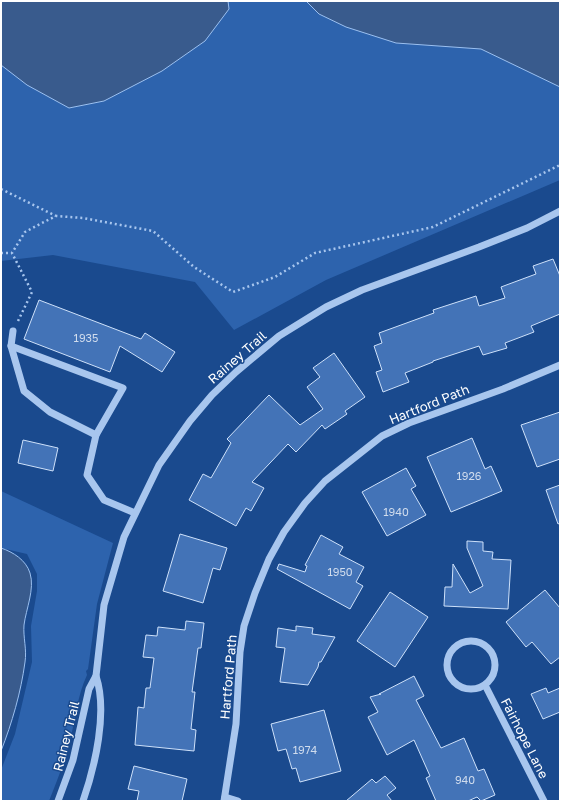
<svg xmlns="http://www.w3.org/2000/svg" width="561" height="802" font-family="'Golos Text',sans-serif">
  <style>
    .grass { fill: #2d63ad }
    .water { fill: #395b8d; stroke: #9bc0f0 }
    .building { fill: #4373b7; stroke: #cee1fa }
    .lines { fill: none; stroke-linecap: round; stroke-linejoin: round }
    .path { stroke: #a8c6ee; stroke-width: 2.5; stroke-dasharray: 2 3; stroke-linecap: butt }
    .minor { stroke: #a8c6ee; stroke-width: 7 }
    .labels { text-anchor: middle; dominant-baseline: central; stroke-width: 3; stroke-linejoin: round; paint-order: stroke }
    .number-label { font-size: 11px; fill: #d0dced }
    .street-label { font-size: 13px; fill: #fff; stroke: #1a4a8e }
  </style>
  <rect width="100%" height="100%" fill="#1a4a8e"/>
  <!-- grass -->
  <g class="grass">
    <polygon points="1,1 560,1 560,180 326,280 234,330 195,282 53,255 1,261"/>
    <path d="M1,491L113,543L97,604L88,669L86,671L87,675C77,696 76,718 70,740C65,761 57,781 49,801H1V770L15,734L32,662L31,626L37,591V574L27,554L1,548Z"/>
  </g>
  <!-- water -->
  <g class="water">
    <polygon points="1,1 228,1 229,9 205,41 162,71 104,101 69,108 27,85 1,65"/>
    <polygon points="306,1 560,1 560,87 481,49 396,43 346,27 319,14"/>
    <path d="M1,548C13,552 26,560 30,573C35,589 26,609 24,625C23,637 27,650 25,662C21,692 12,723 1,751Z"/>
  </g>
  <!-- building -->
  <g class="building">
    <polygon points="553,259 560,276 560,314 531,326 534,332 505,343 507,348 483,355 479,346 433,361 433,362 405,373 409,382 383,392 376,372 382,370 374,346 382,343 379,333 434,313 433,310 476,296 479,306 505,298 501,287 536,274 533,266"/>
    <polygon points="39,300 141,339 145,333 175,352 162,372 120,346 110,372 24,339"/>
    <polygon points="334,353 365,397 345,411 347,414 325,429 322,425 296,452 288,444 252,482 264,488 251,511 246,508 236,526 189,500 203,474 211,478 231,443 227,439 269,395 300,425 323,409 307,387 320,377 313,368"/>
    <polygon points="560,412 560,459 537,467 521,425"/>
    <polygon points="472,438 485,469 491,466 502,491 451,512 427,457"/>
    <polygon points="23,440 58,448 53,471 18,463"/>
    <polygon points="406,468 416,486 411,489 426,515 387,536 362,492"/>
    <polygon points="560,485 560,523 558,524 546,490"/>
    <polygon points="180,534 227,548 220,570 213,568 203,603 163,591"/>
    <polygon points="321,535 343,547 339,554 364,567 356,582 363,586 350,609 277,569 279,564 305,572 307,566 305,565"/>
    <polygon points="467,541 483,542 483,551 493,552 492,559 511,560 508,609 444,606 445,587 452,587 453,564 470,593 483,586 467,548"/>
    <polygon points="545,590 560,608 560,657 551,664 532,642 526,647 506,622"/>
    <polygon points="390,592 428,617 395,667 357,641"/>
    <polygon points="186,621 204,623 201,648 198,648 192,692 195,692 191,729 196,730 194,751 135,745 138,707 144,708 146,688 150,688 154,658 143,657 146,635 157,636 158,627 185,630"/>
    <polygon points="296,626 313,628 312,634 335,637 321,662 319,662 318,667 308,685 280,682 285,648 276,647 278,628 296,631"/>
    <polygon points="414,676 424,696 416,700 441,748 464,738 478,771 484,769 495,795 481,801 477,797 468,801 436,801 426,778 430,776 414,740 387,755 368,717 378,712 370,697 381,694 379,694"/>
    <polygon points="546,688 548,693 560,688 560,712 543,719 531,694"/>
    <polygon points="324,710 341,771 300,782 296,768 292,769 286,749 278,751 271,724"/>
    <polygon points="134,766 187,779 182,801 137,801 139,791 128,789"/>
    <polygon points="385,776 396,788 387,795 392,801 346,801 372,779 376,783"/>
  </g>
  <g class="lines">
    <!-- path -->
    <g class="path">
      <polyline points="1,189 56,216"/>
      <polyline points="1,253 12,253"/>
      <polyline points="18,321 32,292 12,253 25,232 40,224 56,216 83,218 153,231 194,267 233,292 275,277 315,253 433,227 560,165"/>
    </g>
    <!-- minor -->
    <g class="minor">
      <polyline points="13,331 11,346 123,388 96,435 87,475 104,500 135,513"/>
      <polyline points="11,346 24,391 50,412 96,435"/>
      <circle cx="471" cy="665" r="24"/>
      <polyline points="485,685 544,801"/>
      <polyline points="225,797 238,801"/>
      <polyline points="58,801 73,760 89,689 96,676 104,605 124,537 159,465 190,421 212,395 236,372 279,336 326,307 362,290 479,247 527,228 560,211"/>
      <path d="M83,801C95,766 108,712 96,676"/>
      <polyline points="224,801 236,724 240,652 244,626 255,593 269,559 284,532 305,503 325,481 382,436 409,423 503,389 560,365"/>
    </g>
  </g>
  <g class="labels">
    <!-- number labels -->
    <g class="number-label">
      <text x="86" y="337">1935</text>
      <text x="469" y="475">1926</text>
      <text x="396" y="511">1940</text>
      <text x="340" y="571">1950</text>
      <text x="305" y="749">1974</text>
      <text x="465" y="779">940</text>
    </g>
    <!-- street labels -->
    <g class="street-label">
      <text transform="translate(237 357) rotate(-41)">Rainey Trail</text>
      <text transform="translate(429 404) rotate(-22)">Hartford Path</text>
      <text transform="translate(228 677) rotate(-85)">Hartford Path</text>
      <text transform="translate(66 736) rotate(-76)">Rainey Trail</text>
      <text transform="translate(525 738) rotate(63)">Fairhope Lane</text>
    </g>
  </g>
  <!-- border -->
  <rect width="561" height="802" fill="none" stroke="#ffffff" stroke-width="4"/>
</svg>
